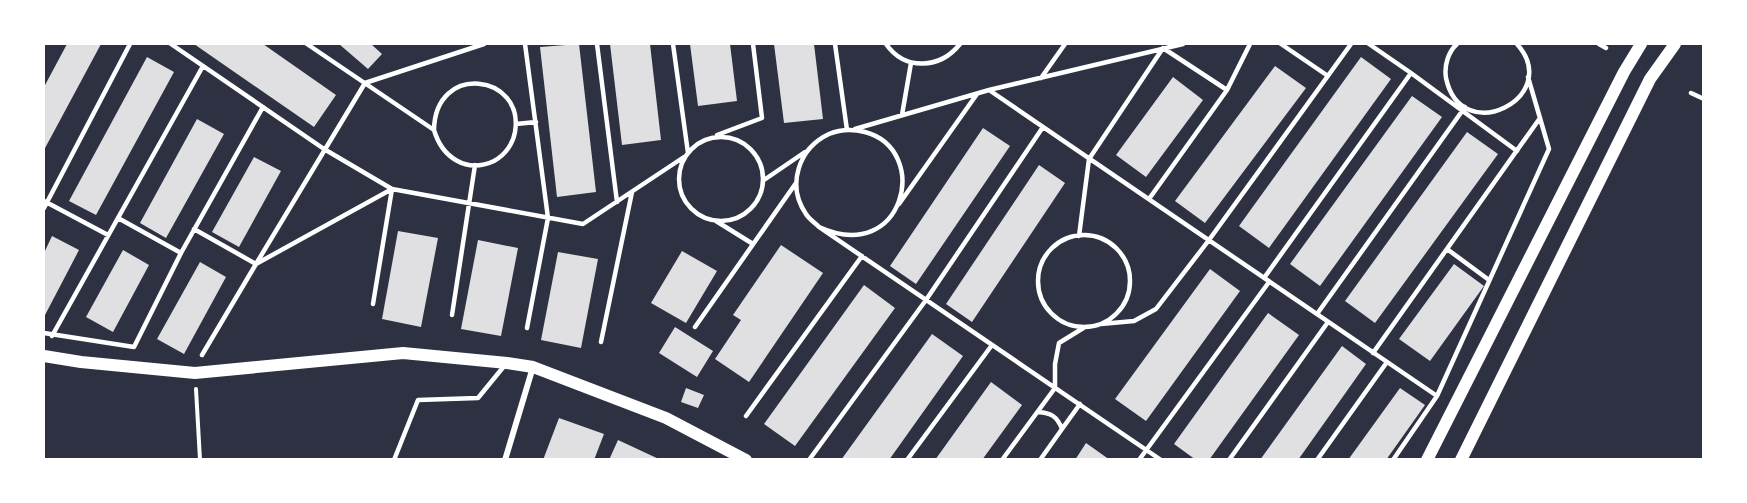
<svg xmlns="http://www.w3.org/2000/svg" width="1747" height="503" font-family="'Source Sans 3',sans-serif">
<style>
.building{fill:#e0e0e3}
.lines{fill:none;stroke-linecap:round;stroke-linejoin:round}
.path{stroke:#fff;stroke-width:4}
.service{stroke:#fff;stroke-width:4.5}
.minor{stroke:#fff;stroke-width:6}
.secondary{stroke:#fff;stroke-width:12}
</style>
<rect width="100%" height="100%" fill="#2d3142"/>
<path class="building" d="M67 44H101L44 150V87Z
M194 44H263L336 95 314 127Z
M339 44H371L382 54 368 69Z
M579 44 596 192 557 197 540 47Z
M610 44H650L661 140 622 145Z
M690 44H730L737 101 698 106Z
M774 44H814L823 119 784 123Z
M147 57 174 72 96 215 69 201Z
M1361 57 1391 79 1269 248 1239 226Z
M1275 66 1306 88 1205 223 1175 201Z
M1173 77 1203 100 1146 177 1116 155Z
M1412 96 1442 117 1320 286 1290 264Z
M197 119 224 134 166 238 140 223Z
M983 128 1010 146 916 284 890 266Z
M1467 132 1498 154 1375 323 1345 301Z
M254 157 281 171 239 247 212 232Z
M1039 165 1065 183 972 322 946 304Z
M398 231 438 238 421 327 382 319Z
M52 236 79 250 44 317V253Z
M478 240 518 248 501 336 461 329Z
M781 245 823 273 749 382 715 359 741 320 733 315Z
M123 250 149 265 113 332 86 317Z
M682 251 717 271 686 323 651 303Z
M558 252 598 259 581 348 541 340Z
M200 262 226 277 184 354 157 339Z
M1454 264 1484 286 1430 361 1399 339Z
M1210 269 1240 291 1146 421 1115 399Z
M864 285 895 308 795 446 764 424Z
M1268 313 1299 335 1209 460H1196L1174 444Z
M675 327 713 351 697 377 659 353Z
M932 334 963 356 889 460H841Z
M1342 346 1366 364 1298 460H1260Z
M991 382 1022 405 982 460H935Z
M686 388 704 395 698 408 681 402Z
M1400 388 1425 405 1386 460H1348Z
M559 418 604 434 594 460H543Z
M618 440 661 460H609Z
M1086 443 1110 460H1075Z"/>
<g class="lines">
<path class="path" d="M196 389 200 460"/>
<path class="service" d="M171 44 324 149 392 189
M307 44 434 130C442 157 466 174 494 161 505 155 513 144 515 132 525 74 435 62 434 130
M525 44 548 218 527 328
M597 44 617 202
M673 44 688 153
M835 44 847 130
M886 44C905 71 940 69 960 44
M1281 44 1328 76
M1369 44 1411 73
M1457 44C1448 52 1444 66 1446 78 1461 149 1564 97 1517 44
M1599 44 1606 48
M1041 78 1065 44
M989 90 1437 396 1549 149 1528 77
M1691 93 1704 99
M902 115 911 63
M516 124 536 122
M855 129 989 90 1183 44
M717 135 762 118 753 44
M679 179a42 42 0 1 1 84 0a42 42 0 1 1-84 0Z
M764 180 805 152
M1149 199 1227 90 1250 44
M44 201 108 235
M899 204 977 94
M44 208 130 44
M118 218 181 253
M716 221 753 244
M819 227C904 266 932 150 865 132 853 129 841 129 829 134 799 148 786 185 806 214 809 219 815 223 819 227L1161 460
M194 229 256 264 365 83 484 44
M1038 281a46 46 0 1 1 92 0a46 46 0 1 1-92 0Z
M1079 236 1089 159 1163 48 1227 90
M1447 249 1489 280
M1264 278 1411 73 1517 151
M373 304 392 189 583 224 684 157
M1317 314 1465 107
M452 315 475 165
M1101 324 1134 321 1156 309 1209 240 1351 44
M695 327 796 183
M44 333 134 347 181 253 263 107
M52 336 203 66
M601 342 632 192
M1373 353 1540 118
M202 355 256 264 392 189
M1038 412C1051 413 1057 416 1062 429L1040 460
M746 416 862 256
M1062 429 1080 404
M394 460 418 400 478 398 505 365
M809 460 926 300 1043 127
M907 460 992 345
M1002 460 1055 388V364L1059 343 1085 327
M1139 460 1269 282
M1229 460 1328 322
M1317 460 1387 362
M1393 460 1437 396"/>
<path class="minor" d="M505 460 533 367"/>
<path class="secondary" d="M44 356 81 362 195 373 403 353 507 363 533 367 666 418 746 460
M1427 460 1624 72 1641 44
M1461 460 1650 79 1675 44"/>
</g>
<rect width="1747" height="503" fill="none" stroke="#ffffff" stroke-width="90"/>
</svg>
